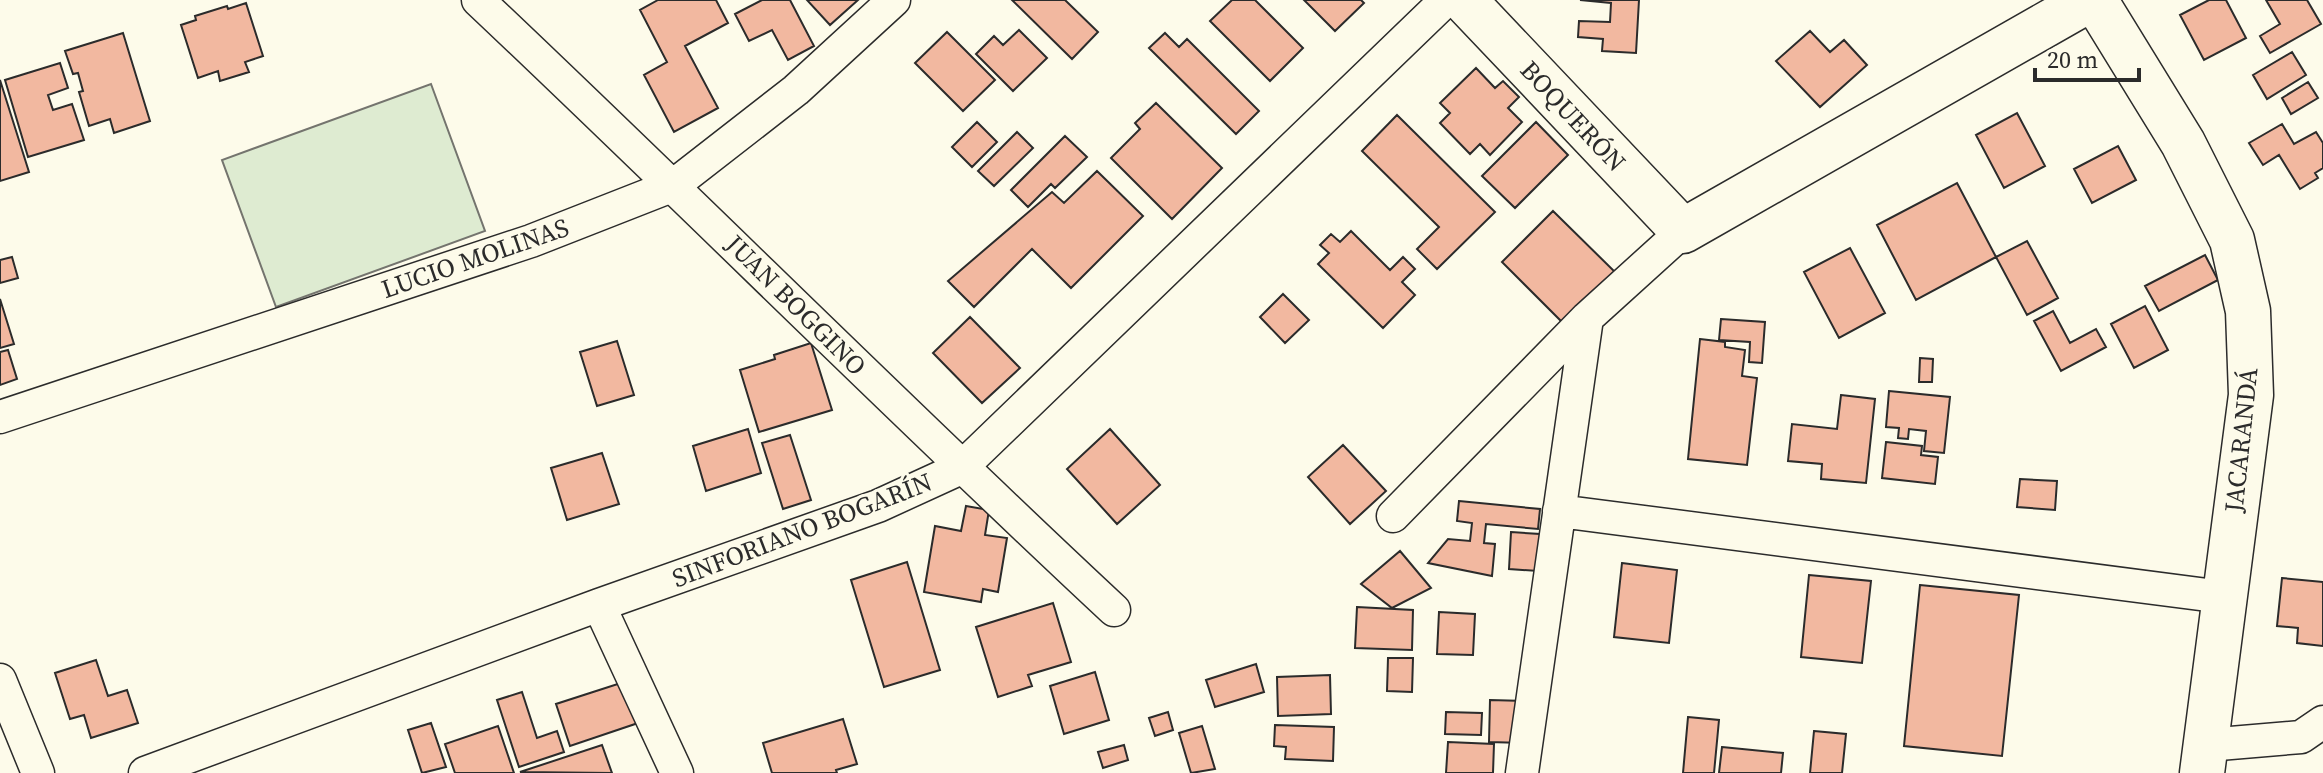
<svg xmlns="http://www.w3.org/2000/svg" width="2323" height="773" font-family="'Source Serif 4',serif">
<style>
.green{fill:#deebd1;stroke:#74746e;stroke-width:2}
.building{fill:#f2b8a0;stroke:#2b2b2b;stroke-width:2}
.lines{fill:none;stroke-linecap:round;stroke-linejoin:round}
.street-casing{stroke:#2b2b2b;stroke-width:35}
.secondary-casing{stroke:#2b2b2b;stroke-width:47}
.street{stroke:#fdfbea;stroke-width:32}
.secondary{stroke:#fdfbea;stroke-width:44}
.labels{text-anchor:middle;stroke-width:6;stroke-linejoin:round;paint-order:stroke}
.street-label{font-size:26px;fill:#2b2b2b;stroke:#fdfbea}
</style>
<rect width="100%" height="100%" fill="#fdfbea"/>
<path class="green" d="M431 84 485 231 276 307 222 160Z"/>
<path class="building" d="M658 0H716L728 23 685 46 718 108 674 132 644 75 667 62 640 10Z
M762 0H790L814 46 788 60 772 30 749 41 735 14Z
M807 0H858L830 25Z
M1012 0H1065L1098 32 1072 59Z
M1232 0H1255L1303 48 1270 81 1210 21Z
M1304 0H1361L1364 3 1335 31Z
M1580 0H1639L1636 53 1602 51 1603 39 1578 37 1579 21 1610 22 1611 3Z
M2209 0H2226L2246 38 2204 60 2180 15Z
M2266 0H2307L2321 24 2270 53 2260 36 2280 24Z
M246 3 263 56 245 62 249 72 220 81 218 71 198 78 181 25 196 20 195 16 227 6 228 9Z
M1019 30 1047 58 1013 91 976 54 994 36 1003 45Z
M1810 31 1830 52 1844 40 1867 65 1820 107 1776 61Z
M947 32 995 80 963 111 915 63Z
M123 33 150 121 114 133 110 119 89 126 79 92 83 91 78 73 73 74 65 51Z
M1165 33 1179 47 1187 39 1259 111 1236 134 1149 48Z
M2292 52 2306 75 2267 99 2253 75Z
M60 63 68 88 48 95 53 110 72 104 84 140 28 157 5 80Z
M1476 68 1495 88 1503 81 1519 97 1508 108 1522 122 1490 155 1480 144 1470 154 1440 123 1450 113 1440 103Z
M0 80 29 172 0 181Z
M2308 82 2318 98 2291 114 2282 98Z
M1156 103 1222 168 1172 219 1111 158 1140 129 1135 123Z
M2017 113 2045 166 2004 188 1976 135Z
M1397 115 1495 212 1437 269 1417 249 1439 227 1362 151Z
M977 122 997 142 972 167 952 147Z
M1536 122 1568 155 1515 208 1482 176Z
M2282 124 2294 144 2316 132 2323 143V168L2315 173 2318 178 2300 189 2279 155 2263 165 2249 143Z
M1017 132 1033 148 994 186 978 171Z
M1065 136 1087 157 1055 188 1051 184 1028 207 1011 190Z
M2118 146 2136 180 2092 203 2074 169Z
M1097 171 1143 216 1071 288 1032 249 974 307 948 281 1052 192 1064 203Z
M1957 183 1996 257 1916 300 1877 225Z
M1553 211 1619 276 1567 327 1502 262Z
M1351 231 1390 270 1403 257 1415 269 1402 282 1415 295 1383 328 1318 264 1329 253 1320 245 1331 234 1340 242Z
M2027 241 2058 298 2027 315 1996 257Z
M1850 248 1885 313 1839 338 1804 272Z
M2205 255 2218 280 2159 311 2145 286Z
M12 257 18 278 0 283V260Z
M1283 294 1309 320 1285 343 1260 317Z
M0 299 14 344 0 348Z
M2145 306 2168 350 2134 368 2111 324Z
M2053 311 2070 343 2096 329 2106 347 2061 371 2034 321Z
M970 317 1020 368 982 403 933 353Z
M1721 319 1765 322 1762 363 1749 362 1750 342 1719 340Z
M1700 339 1725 342V347L1745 350 1742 376 1757 378 1747 465 1688 459Z
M617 341 634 395 597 406 580 352Z
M811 343 832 410 759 432 740 370 775 359 774 355Z
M8 350 17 379 0 385V352Z
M1920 358 1933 359 1932 382H1919Z
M1889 391 1950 397 1944 453 1924 451 1926 431 1909 429 1908 439 1898 438 1899 428 1886 427Z
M1841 395 1875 399 1866 483 1821 479 1822 464 1788 461 1792 424 1837 429Z
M748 429 761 473 706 491 693 446Z
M1110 429 1160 485 1117 524 1067 469Z
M790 435 811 500 783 509 762 443Z
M1886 442 1922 446 1921 455 1938 457 1935 484 1882 478Z
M1343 445 1386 491 1350 524 1308 477Z
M602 453 619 504 567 520 551 468Z
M2020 479 2057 481 2055 510 2017 507Z
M1459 501 1540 509 1538 529 1486 524 1484 543 1495 544 1492 576 1428 563 1448 539 1470 541 1472 523 1457 521Z
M966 506 989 510 985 535 1007 538 998 592 983 589 981 602 924 592 935 526 961 531Z
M1511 532 1540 534 1538 571 1509 569Z
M1400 551 1431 588 1392 608 1361 584Z
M907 562 940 670 884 687 851 580Z
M1622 563 1677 570 1669 643 1614 637Z
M1809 575 1871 581 1862 663 1801 657Z
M2282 578 2323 582V646L2297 643 2298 628 2277 626Z
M1920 585 2019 595 2002 756 1904 746Z
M1053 603 1071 662 1028 675 1032 686 998 697 976 627Z
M1357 607 1413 610 1412 650 1355 648Z
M1439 612 1475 614 1473 655 1437 654Z
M1388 658H1413L1412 692 1387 691Z
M96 660 108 696 127 690 138 723 91 738 84 715 70 719 55 673Z
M1256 664 1264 692 1215 707 1206 680Z
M1095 672 1109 720 1064 734 1050 686Z
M1330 675 1331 714 1278 716 1277 677Z
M627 681 641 722 570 746 556 704Z
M522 692 537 738 557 731 564 752 519 767 497 700Z
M1490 700 1525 701 1524 743 1489 742Z
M1168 712 1173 730 1155 736 1149 718Z
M1446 712 1482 713 1481 735 1445 734Z
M1688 717 1719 720 1714 773H1683Z
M843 719 857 764 836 770 837 773H772L763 743Z
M431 723 446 767 422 773 408 730Z
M1275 725 1334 727 1333 761 1285 759 1286 747 1274 746Z
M498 726 514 773H455L445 744Z
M1202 726 1215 769 1191 773 1179 733Z
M1814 731 1846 734 1842 773H1810Z
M1448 742 1494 744 1493 773H1446Z
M602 745 612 773 520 772Z
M1124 745 1128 760 1103 768 1098 752Z
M1722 747 1783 753 1781 773H1719Z"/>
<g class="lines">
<g class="street-casing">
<path id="street" d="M478 0C692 202 899 410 1114 610
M0 417 531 241 674 185 796 90 894 0
M1559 511 2223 597
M1393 516 1587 318 1683 231
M599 605 677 773
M0 680 38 773
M2207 745 2301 737 2323 722
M145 773 599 605 878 506 961 468 1446 0
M1522 773 1587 318"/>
</g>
<g class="secondary-casing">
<path id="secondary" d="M1464 0 1683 231 2089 0
M2095 0 2183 143 2232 240 2248 311 2251 395 2202 773"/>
</g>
<use href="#street" class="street"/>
<use href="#secondary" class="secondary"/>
</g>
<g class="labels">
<g class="street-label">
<text transform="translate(1573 116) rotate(47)" y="9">BOQUERÓN</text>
<text transform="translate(475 258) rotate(-19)" y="9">LUCIO MOLINAS</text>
<text transform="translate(796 305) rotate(45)" y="9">JUAN BOGGINO</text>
<text transform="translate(2241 440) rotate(-84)" y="9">JACARANDÁ</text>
<text transform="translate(802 530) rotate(-21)" y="9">SINFORIANO BOGARÍN</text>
</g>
</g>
<path d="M2035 68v12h104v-12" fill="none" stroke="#2b2b2b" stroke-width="4"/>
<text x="2047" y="68" font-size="24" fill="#2b2b2b" stroke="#fdfbea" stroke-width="6" paint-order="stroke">20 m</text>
</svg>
